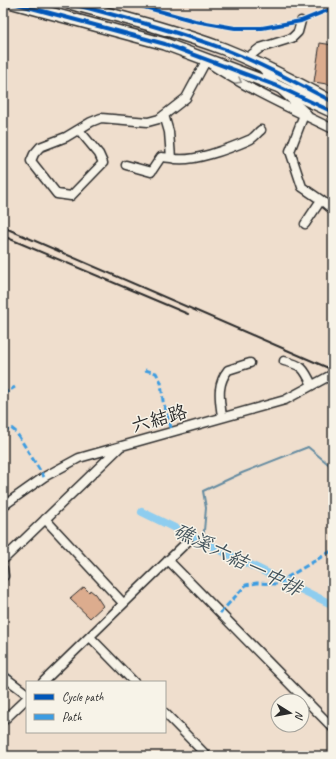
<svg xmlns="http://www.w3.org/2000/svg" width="336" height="759" font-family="Caveat,'LXGW WenKai TC',sans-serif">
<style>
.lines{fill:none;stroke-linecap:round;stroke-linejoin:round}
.stream{stroke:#668ca1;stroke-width:2}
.canal{stroke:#8ecdef;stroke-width:8}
.building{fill:#dcac8e;stroke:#2b2b2b}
.minor-casing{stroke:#2b2b2b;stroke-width:11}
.major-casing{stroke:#2b2b2b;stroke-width:14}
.minor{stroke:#f7f3e8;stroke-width:8}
.major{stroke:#f7f3e8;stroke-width:11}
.rail{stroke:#2b2b2b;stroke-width:2}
.quiet{stroke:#3d9ce1;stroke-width:3;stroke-dasharray:6 3;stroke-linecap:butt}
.cycleway-casing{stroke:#f7f3e8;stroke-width:6}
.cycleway{stroke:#0057b8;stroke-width:4}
.oneway{stroke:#918f8a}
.labels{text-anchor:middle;stroke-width:3;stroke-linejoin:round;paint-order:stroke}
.street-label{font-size:19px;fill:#2b2b2b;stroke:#f7f3e8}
.water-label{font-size:20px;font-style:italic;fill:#44545c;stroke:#f7f3e8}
</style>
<rect width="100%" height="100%" fill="#efdecd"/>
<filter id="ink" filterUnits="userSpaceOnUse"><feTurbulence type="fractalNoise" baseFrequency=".025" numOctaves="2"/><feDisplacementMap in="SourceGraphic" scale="8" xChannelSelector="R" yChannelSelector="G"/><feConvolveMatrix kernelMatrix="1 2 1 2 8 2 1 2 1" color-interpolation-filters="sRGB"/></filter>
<g filter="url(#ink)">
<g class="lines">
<path class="stream" d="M203 542 206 508 203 491 242 473 308 447 333 468
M3 637 6 634
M3 670 11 676V679
M3 688 8 683"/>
<path class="canal" d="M142 512 333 605"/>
</g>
<path class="building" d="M320 43 333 45V85L314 82Z
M84 587 89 592 90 590 95 594 103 606 90 618 70 599Z"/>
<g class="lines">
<g class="minor-casing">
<path id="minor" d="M246 59 260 48 292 38 298 32 301 21
M261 66 277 86 307 114
M305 112 290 151 302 187 321 200
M79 130 99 154 103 163 71 196 57 194 31 161 34 154 40 147 66 137 91 122 101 118 148 122 159 119 186 98 206 61C245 88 290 108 333 129
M171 158C190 164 231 148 249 140 254 138 257 133 261 130
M126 165 151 172 161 157 171 158 169 132 164 115
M305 224 321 200 333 210
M284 361C302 365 304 368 312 385
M222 417C220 400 216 385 228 370L250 363
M3 506 44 477 79 458 285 400 333 374
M45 519 123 603
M3 560 120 447
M168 560 333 728
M3 569 4 576
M90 637 134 682
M3 676 27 694
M43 682 188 541
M165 713 207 756
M3 721 27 698"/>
</g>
<g class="major-casing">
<path id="major" d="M13 3 165 44 277 86 333 112
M69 3C121 17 173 30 224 49 262 64 297 83 333 102"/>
</g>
<use href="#minor" class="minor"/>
<use href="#major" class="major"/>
<path class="rail" d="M3 227 333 370
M3 236 188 314"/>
<path class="quiet" d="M145 370 156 373 161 382 163 401 172 431
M3 394 15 387
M3 431 11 428 16 432 44 477
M220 613 246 585 257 583 276 584 333 550"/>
<g class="cycleway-casing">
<path id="cycleway" d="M13 3 165 44 277 86 333 112
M69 3C121 17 173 30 224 49 262 64 297 83 333 102
M130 3 195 21 235 28H262L301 21 333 8"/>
</g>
<use href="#cycleway" class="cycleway"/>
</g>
<defs><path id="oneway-chevron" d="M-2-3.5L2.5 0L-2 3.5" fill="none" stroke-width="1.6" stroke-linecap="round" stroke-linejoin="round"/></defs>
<use class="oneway" href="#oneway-chevron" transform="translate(239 81) rotate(29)"/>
</g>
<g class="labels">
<g class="street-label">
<text transform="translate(159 418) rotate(-16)" y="7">六結路</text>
</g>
<g class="water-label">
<text transform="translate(238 559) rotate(26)" y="7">礁溪六結一中排</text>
</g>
</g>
<rect width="336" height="759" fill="none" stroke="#f7f3e8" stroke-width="16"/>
<rect x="8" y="8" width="320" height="743" fill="none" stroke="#2b2b2b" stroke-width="1.5" filter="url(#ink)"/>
<rect x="26" y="681" width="140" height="52" fill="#f7f3e8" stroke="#a5a39c"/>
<rect x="34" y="694" width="20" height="6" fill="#0057b8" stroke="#a5a39c"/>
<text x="62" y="701" font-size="12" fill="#2b2b2b">Cycle path</text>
<rect x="34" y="714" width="20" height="6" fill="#3d9ce1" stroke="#a5a39c"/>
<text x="62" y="721" font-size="12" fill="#2b2b2b">Path</text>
<g transform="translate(290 713) rotate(101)"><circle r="19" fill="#f7f3e8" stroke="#a5a39c"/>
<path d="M0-3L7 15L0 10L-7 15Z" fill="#2b2b2b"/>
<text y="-6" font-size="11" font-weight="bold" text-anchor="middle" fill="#2b2b2b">N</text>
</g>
</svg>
